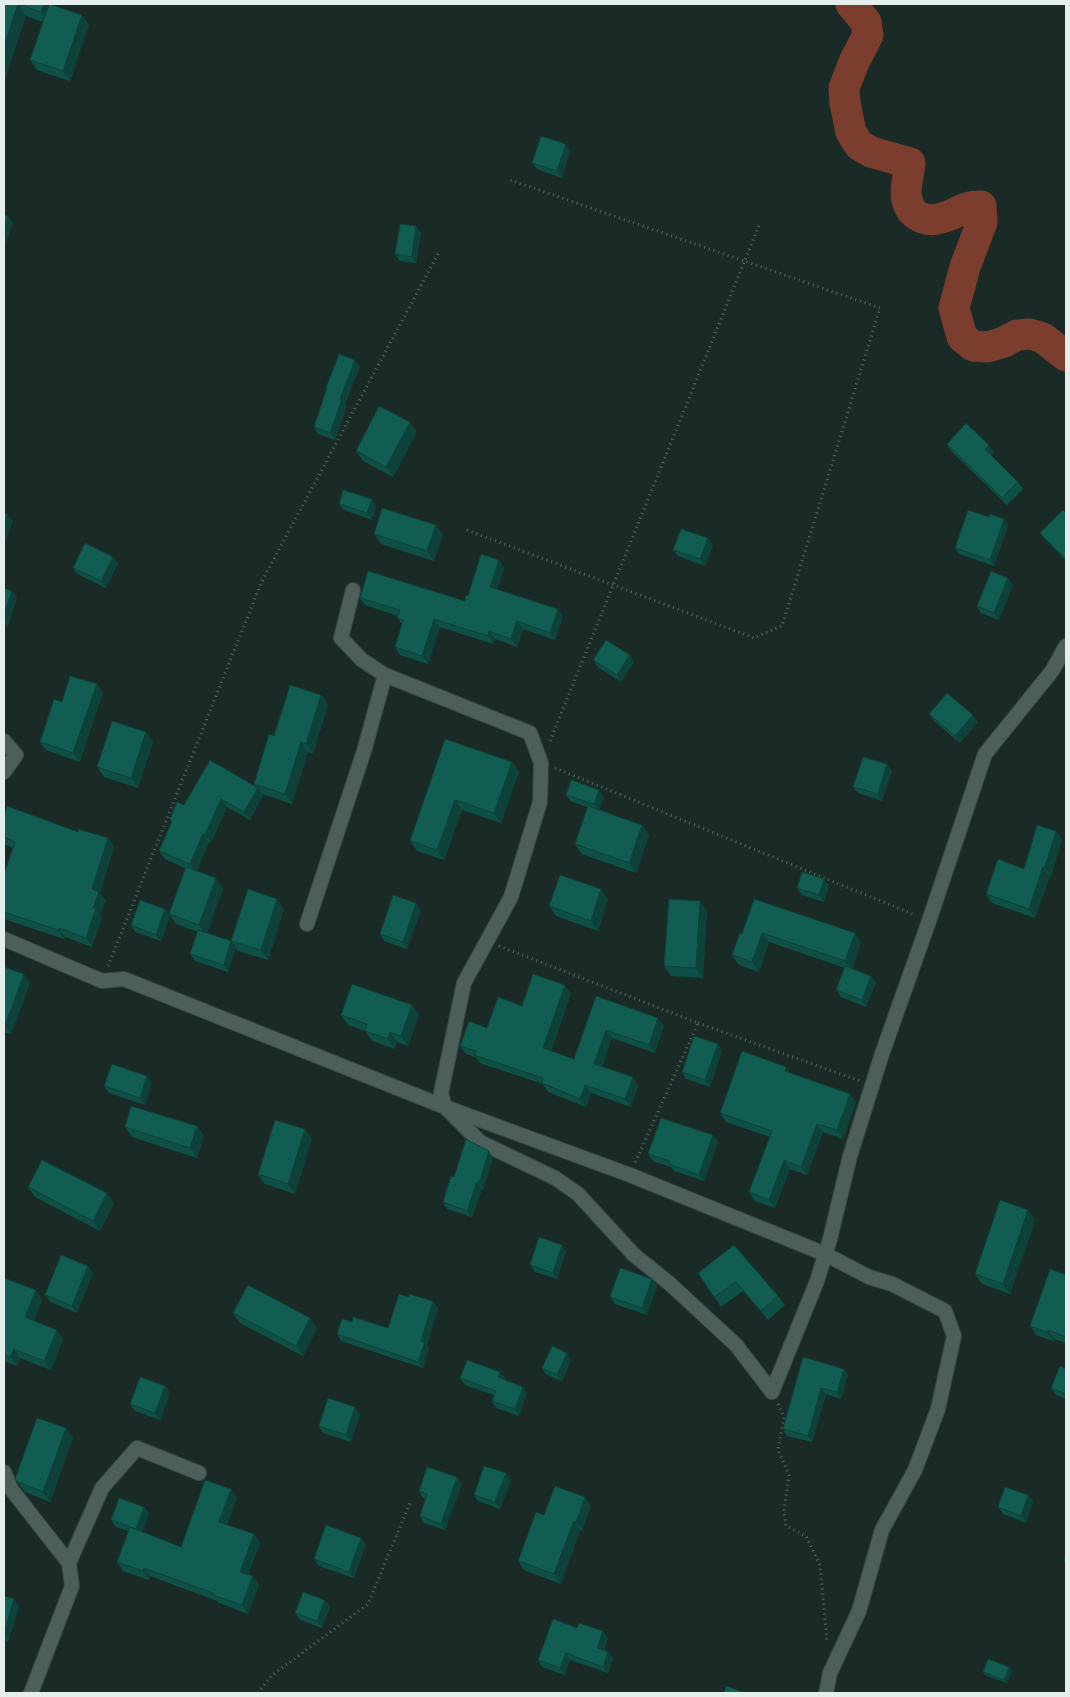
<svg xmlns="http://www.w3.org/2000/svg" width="1070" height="1697" font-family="Inter,sans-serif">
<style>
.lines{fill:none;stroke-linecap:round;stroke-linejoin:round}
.river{stroke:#7b3d2e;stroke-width:31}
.street-casing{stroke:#3a4845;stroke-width:16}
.path{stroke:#5a6965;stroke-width:3;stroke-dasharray:1 4;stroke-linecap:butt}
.street{stroke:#4d5f5b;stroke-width:14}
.wall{fill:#0f5046}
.shaded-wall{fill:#0d4139}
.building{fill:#125d51;stroke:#0d4139}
</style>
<rect width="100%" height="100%" fill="#1a2b27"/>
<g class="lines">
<path class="river" d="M851 4 866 22 868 35 854 62 844 88 845 103 851 132 859 145 871 152 910 163C909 172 907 181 906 190 906 214 923 225 945 217 961 212 962 206 981 206L982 222 965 267 954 308 962 337 973 346 988 347 1004 342 1017 335 1030 334 1043 338 1066 356"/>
<g class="street-casing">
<path id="street" d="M353 590 341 638 362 660 385 675 530 733 541 763 540 802 511 897 464 983 441 1093 445 1107 480 1142 555 1178 578 1194 634 1255 669 1283 736 1345 772 1392
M4 741 16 755 4 772
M307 924 364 751 385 675
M4 939 102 981 124 979 445 1107 630 1175 825 1254 869 1277 892 1284 945 1311 954 1336 938 1409 915 1470 882 1530 859 1611 830 1673 826 1693
M772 1392 817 1281 830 1239 850 1156 882 1054 929 921 985 754 1052 671 1066 646
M4 1472 11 1489 69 1563 72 1586 31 1693
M69 1563 102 1488 137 1448 199 1473"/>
</g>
<path class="path" d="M467 530 754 638 782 626 880 308 510 180
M550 741 760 223
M555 768 915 915
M499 946 698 1023 635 1163
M108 966 262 581 438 254
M698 1023 860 1081
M778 1404 784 1417 778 1450 789 1475 784 1510 786 1526 806 1536 820 1565 827 1642
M258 1693 271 1676 368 1604 410 1503"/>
<use href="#street" class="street"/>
</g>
<path class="wall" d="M4 4H53L54 6 89 25 70 81 37 70 30 60 43 22 26 16Z
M570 151 562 178 537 169 532 163Z
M421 233 416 263 400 261 395 254Z
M360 366 345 404 347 406 335 440 318 434 314 427 327 389 326 388Z
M417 432 393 477 363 461 356 451Z
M947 444 994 452 991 455 1018 482 1023 489 1007 505 951 451Z
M339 504 376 506 372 520 344 510Z
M1066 513V561L1045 539 1040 533Z
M989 517 1008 525 994 566 959 554 955 548Z
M436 525 443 535 434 561 381 544 374 534Z
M713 545 705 566 678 556 673 550Z
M113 557 118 563 106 588 77 574 73 568Z
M499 560 504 568 497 589 563 617 555 640 523 629 517 647 495 639 493 644 440 627 428 664 400 655 395 647 402 624 397 618 398 616 365 605 360 598 465 601 468 596Z
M1013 585 999 620 981 613 977 606Z
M4 588 17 598 8 625 4 623Z
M593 660 634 662 621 682 598 667Z
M97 684 103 693 80 762 46 750 40 742 62 702Z
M321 695 328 705 313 754 308 752 292 804 262 794 263 796 250 820 227 807 211 843 209 842 196 871 223 888 207 933 231 941 277 899 284 909 268 960 238 951 236 948 228 972 195 961 190 954 198 932 176 924 169 914 185 868 165 859 159 851 172 822 170 819 184 805 255 786 254 784 274 736Z
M929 714 978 722 960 743 934 721Z
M146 732 153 742 138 788 104 777 97 767Z
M445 739 512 762 519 772 501 823 462 810 444 860 417 851 410 841Z
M892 771 882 801 858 793 853 787Z
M599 790 604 797 599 810 649 835 636 873 582 854 575 844 587 807 570 801 566 795Z
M4 816 108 838 114 847 100 893 106 901 100 915 102 918 92 947 65 937 64 939 4 919V874L13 848 4 844Z
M1056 831 1062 840 1051 876H1050L1035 918 992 903 986 894 1024 869Z
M829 885 824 902 802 895 797 888Z
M601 889 608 899 598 931 556 916 549 906Z
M754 899 855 933 861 942 852 969 876 983 866 1007 841 997 836 990 845 968 769 942 759 972 739 965 732 955 742 934Z
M165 909 170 916 161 941 135 932 131 925Z
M421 910 407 949 384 941 380 934Z
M707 911 703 978 671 976 664 966Z
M4 967 30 983 11 1034 4 1032Z
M565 985 571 994 551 1051 574 1059 596 996 658 1018 664 1026 655 1053 612 1038 602 1067 638 1086 631 1107 591 1093 586 1107 548 1092 543 1084 480 1063 477 1058 466 1054 460 1046 522 1006Z
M412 1005 419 1015 408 1046 397 1042 395 1049 372 1041 365 1031 348 1025 341 1015Z
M722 1051 710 1087 686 1079 682 1072Z
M790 1073 850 1094 856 1102 843 1139 823 1132 807 1175 790 1169 775 1208 755 1201 749 1192 770 1137 726 1122 720 1113Z
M152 1082 145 1105 109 1093 104 1086Z
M197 1126 204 1136 197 1158 132 1137 125 1127Z
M713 1135 718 1142 704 1181 674 1171 671 1167 653 1161 648 1154Z
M312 1139 295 1194 265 1184 258 1174Z
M493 1158 483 1190 482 1189 472 1217 447 1209 443 1202 454 1177Z
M28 1187 114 1203 100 1231 35 1197Z
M1035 1220 1010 1294 982 1284 975 1274Z
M562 1245 566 1252 557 1279 535 1272 530 1265Z
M734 1245 778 1296 785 1305 768 1320 743 1291 721 1307 698 1273Z
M93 1273 77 1313 50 1302 45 1295Z
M1066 1275V1343L1054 1339 1053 1341 1036 1335 1030 1326Z
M4 1278 36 1290 42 1300 34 1321 57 1330 63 1339 51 1370 20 1358 17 1366 4 1361Z
M652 1279 657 1286 647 1315 615 1304 610 1297Z
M438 1308 427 1345 429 1349 423 1368 341 1341 337 1334 352 1322 388 1328Z
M233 1313 310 1318 317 1328 303 1356 240 1323Z
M803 1357 848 1375 841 1399 826 1394 812 1442 787 1436 783 1429Z
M571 1360 562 1381 547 1375 542 1368Z
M1066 1369V1399L1056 1395 1051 1388Z
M460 1378H505L504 1380 527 1393 519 1416 496 1408 492 1401 494 1395 465 1385Z
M165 1386 170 1393 160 1420 135 1411 130 1404Z
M360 1414 351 1442 323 1433 319 1426Z
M66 1428 73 1438 50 1502 25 1492 15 1479Z
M457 1477 462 1484 445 1530 424 1523 420 1516 426 1499 423 1498 419 1491Z
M511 1480 500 1509 478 1501 474 1495Z
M1028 1495 1033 1502 1026 1523 1003 1514 998 1507Z
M237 1498 227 1525 254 1534 260 1543 248 1575 253 1576 259 1585 248 1614 219 1603 217 1601 150 1576 149 1580 123 1571 117 1562 129 1531 116 1527 111 1520 144 1507 149 1513 142 1532 181 1547Z
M591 1506 582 1531 580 1530 561 1584 524 1570 518 1561 544 1515Z
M361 1538 366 1545 354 1578 319 1566 314 1559Z
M4 1596 19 1607 8 1642 4 1640Z
M330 1606 322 1628 300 1620 295 1613Z
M608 1638 604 1650 608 1652 613 1658 608 1673 570 1660 565 1675 542 1667 538 1660Z
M1012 1670 1007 1683 985 1675 983 1672Z"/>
<path class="shaded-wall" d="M18 4 26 16 4 83V46Z
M44 4H53L55 7 50 24 41 12Z
M82 15 89 25 70 81 63 71Z
M566 144 570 151 562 178 557 171Z
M8 216 13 223 4 248V228Z
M416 226 421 233 416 263 412 257Z
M355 360 360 366 345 404 347 406 335 440 330 433 340 399Z
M410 422 417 432 393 477 386 467Z
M989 445 994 452 990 456 985 449Z
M372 499 376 506 372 520 367 513Z
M7 514 13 521 4 546V523Z
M1004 519 1008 525 994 566 990 560Z
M436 525 443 535 434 561 427 551Z
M708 538 713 545 705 566 700 559Z
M113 557 118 563 106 588 101 581Z
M499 560 504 568 496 594 490 587Z
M1008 578 1013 585 999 620 994 613Z
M12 591 17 598 8 625 4 619V614Z
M558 609 563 617 555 640 550 633Z
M434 619 440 627 428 664 422 656Z
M517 621 523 629 517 647 511 639Z
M489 631 495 639 493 644 488 636Z
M630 655 634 662 621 682 617 675Z
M97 684 103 693 80 762 73 753Z
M321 695 328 705 313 754 306 744Z
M973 715 978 722 960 743 955 736Z
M146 732 153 742 138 788 131 778Z
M301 742 308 752 292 804 285 794Z
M512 762 519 772 501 823 494 813Z
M887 764 892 771 882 801 878 794Z
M258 788 263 796 250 820 244 812Z
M599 790 604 797 599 811 594 804Z
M221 799 227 807 211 843 205 835Z
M455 800 462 810 444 860 437 850Z
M642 825 649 835 636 873 629 863Z
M1056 831 1062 840 1051 876 1045 867Z
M203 834 209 842 196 873 190 864Z
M108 838 114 847 100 893 106 901 100 915 102 918 92 947 86 938 93 908 92 889Z
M1043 867 1050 876 1035 918 1029 909Z
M216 878 223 888 206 935 199 925Z
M824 879 829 885 824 902 819 895Z
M601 889 608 899 598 931 591 921Z
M277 899 284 909 268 960 261 950Z
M700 901 707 911 703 978 696 968Z
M416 903 421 910 407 949 403 942Z
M165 909 170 916 161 941 156 935Z
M59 928 65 937 64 939 58 930Z
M762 933 769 942 759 972 752 962Z
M855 933 861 942 852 970 845 961Z
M231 941 236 948 228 972 224 965Z
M24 974 30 983 11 1034 5 1026Z
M871 976 876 983 866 1007 862 1000Z
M565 985 571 994 549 1057 543 1048Z
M412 1005 419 1015 408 1046 401 1036Z
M658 1018 664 1026 655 1053 649 1045Z
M606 1030 612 1038 600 1073 594 1064Z
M390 1032 397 1042 395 1049 388 1039Z
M718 1044 722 1051 710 1087 705 1080Z
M786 1067 792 1076 785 1071Z
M147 1076 152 1082 145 1105 140 1098Z
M633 1077 638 1086 631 1107 625 1099Z
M585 1085 591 1093 586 1107 580 1099Z
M850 1094 856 1102 843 1139 837 1130Z
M817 1124 823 1132 807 1175 801 1167Z
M197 1126 204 1136 197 1158 190 1148Z
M305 1129 312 1139 295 1194 288 1184Z
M713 1135 718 1142 704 1181 699 1175Z
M489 1151 493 1158 483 1190 479 1183Z
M784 1160 790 1169 775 1208 769 1200Z
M477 1182 482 1189 472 1217 467 1211Z
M107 1193 114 1203 100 1231 93 1221Z
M1028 1210 1035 1220 1010 1294 1003 1284Z
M562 1245 566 1252 557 1279 553 1273Z
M88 1266 93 1273 77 1313 72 1306Z
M652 1279 657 1286 647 1315 642 1308Z
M36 1290 42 1300 32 1327 25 1317Z
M433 1301 438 1308 427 1345 429 1349 423 1368 418 1362 421 1341Z
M310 1318 317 1328 303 1356 296 1346Z
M57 1330 63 1339 51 1370 44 1361Z
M1048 1330 1054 1339 1053 1341 1047 1332Z
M14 1349 20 1358 17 1366 10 1357Z
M567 1353 571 1360 562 1381 557 1375Z
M844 1369 848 1375 841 1399 837 1392Z
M500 1372 505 1378 502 1384 498 1377Z
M165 1386 170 1393 160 1420 155 1413Z
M523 1387 527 1393 519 1416 515 1409Z
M821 1388 826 1394 812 1442 808 1436Z
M355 1407 360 1414 351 1442 346 1435Z
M66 1428 73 1438 50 1502 43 1492Z
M506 1473 511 1480 500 1509 495 1502Z
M457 1477 462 1484 445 1530 441 1524Z
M231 1489 237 1498 225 1530 219 1522Z
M1028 1495 1033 1502 1026 1523 1021 1516Z
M585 1497 591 1506 582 1531 576 1522Z
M144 1507 149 1513 141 1536 136 1529Z
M574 1521 580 1530 561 1584 554 1574Z
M254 1534 260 1543 246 1580 240 1572Z
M361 1538 366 1545 354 1578 349 1572Z
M144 1568 150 1576 149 1580 143 1571Z
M253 1576 259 1585 248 1614 242 1605Z
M14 1599 19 1607 8 1642 4 1635V1633Z
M325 1600 330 1606 322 1628 317 1621Z
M603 1631 608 1638 602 1654 597 1648Z
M608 1652 613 1658 608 1673 603 1667Z
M566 1653 570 1660 565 1675 560 1668Z
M1009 1667 1012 1670 1007 1683 1004 1680Z"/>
<path class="building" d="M4 4H44L41 12 18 4 4 46Z
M49 4 82 15 63 71 30 60Z
M541 136 566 144 557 171 532 163Z
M4 215 8 216 4 228Z
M400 224 416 226 412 257 395 254Z
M339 354 355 360 340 399H342L330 433 314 427 327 388H326Z
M379 406 410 422 386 467 356 451Z
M966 423 989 445 985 449 1018 482 1002 498 947 444Z
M343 490 372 499 367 513 339 504Z
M382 508 436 525 427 551 374 534Z
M968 510 989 517 990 514 1004 519 990 560 955 548Z
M1063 510 1066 513V559L1040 533Z
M4 512 7 514 4 523Z
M681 529 708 538 700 559 673 550Z
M85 543 113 557 101 581 73 568Z
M481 554 499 560 490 587 558 609 550 633 517 621 511 639 489 631 488 636 434 619 422 656 395 647 403 620 397 618 400 610 360 598 368 571 465 601 466 595 468 596Z
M991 571 1008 578 994 613 977 606Z
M4 588 12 591 4 614Z
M606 640 630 655 617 675 593 660Z
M70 676 97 684 73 753 40 742 54 699 62 702Z
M290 685 321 695 306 744 301 742 285 794 254 784 269 734 274 736Z
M947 693 973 715 955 736 929 714Z
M112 721 146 732 131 778 97 767Z
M445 739 512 762 494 813 455 800 437 850 410 841Z
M863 757 887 764 878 794 853 787Z
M210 760 258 788 244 812 221 799 205 835 203 834 190 864 159 851 172 821 170 819 177 802 184 805Z
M571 780 599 790 594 804 566 795Z
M7 806 78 832V829L108 838 92 889 99 892 93 908H96L86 938 59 928 58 930 4 912V874L15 842 4 837V816Z
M588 806 642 825 629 863 575 844Z
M1037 825 1056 831 1045 867H1043L1029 909 986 894 998 859 1024 869Z
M186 867 216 878 199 925 169 914Z
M802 872 824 879 819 895 797 888Z
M560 875 601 889 591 921 549 906Z
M248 889 277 899 261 950 231 941Z
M393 895 416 903 403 942 380 934Z
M669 899 700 901 696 968 664 966Z
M754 899 855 933 845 961 762 933 752 962 732 955 740 933 742 934Z
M140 900 165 909 156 935 131 925Z
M198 930 231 941 224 965 190 954Z
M845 966 871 976 862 1000 836 990Z
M4 967 24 974 5 1026 4 1025Z
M533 974 565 985 543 1048 574 1059 596 996 658 1018 649 1045 606 1030 594 1064 633 1077 625 1099 585 1085 580 1099 542 1083 543 1078 474 1055 476 1051 460 1046 469 1021 487 1028 498 997 522 1006Z
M352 984 412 1005 401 1036 390 1032 388 1039 365 1031 367 1024 341 1015Z
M694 1036 718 1044 705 1080 682 1072Z
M742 1051 786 1067 785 1071 850 1094 837 1130 817 1124 801 1167 784 1160 769 1200 749 1192 772 1131 720 1113Z
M112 1064 147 1076 140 1098 104 1086Z
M131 1106 197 1126 190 1148 125 1127Z
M661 1118 713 1135 699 1175 669 1164 670 1161 648 1154Z
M275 1120 305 1129 288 1184 258 1174Z
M466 1139 489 1151 479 1183 477 1182 467 1211 443 1202 451 1176 454 1177Z
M42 1160 107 1193 93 1221 28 1187Z
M1000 1200 1028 1210 1003 1284 975 1274Z
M539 1237 562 1245 553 1273 530 1265Z
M734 1245 778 1296 761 1311 736 1282 714 1297 698 1273Z
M61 1255 88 1266 72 1306 45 1295Z
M620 1268 652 1279 642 1308 610 1297Z
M1050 1269 1066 1275V1337L1048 1330 1047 1332 1030 1326Z
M4 1278 36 1290 25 1317 57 1330 44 1361 14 1349 10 1357 4 1354Z
M248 1285 310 1318 296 1346 233 1313Z
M399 1294 409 1297V1294L433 1301 421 1341 425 1342 418 1362 337 1334 342 1319 352 1322 353 1317 388 1328Z
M552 1346 567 1353 557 1375 542 1368Z
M803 1357 844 1369 837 1392 821 1388 808 1436 783 1429Z
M467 1360 500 1372 498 1377 523 1387 515 1409 492 1401 496 1391 460 1378Z
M1060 1366 1066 1369V1394L1051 1388Z
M140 1377 165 1386 155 1413 130 1404Z
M328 1398 355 1407 346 1435 319 1426Z
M37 1418 66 1428 43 1492 18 1482 15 1479Z
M484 1466 506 1473 495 1502 474 1495Z
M427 1467 457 1477 441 1524 420 1516 427 1494 419 1491Z
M205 1480 231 1489 219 1522 254 1534 240 1572 253 1576 242 1605 213 1595V1593L144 1568 143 1571 117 1562 130 1527 181 1547Z
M555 1486 585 1497 576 1522 574 1521 554 1574 518 1561 536 1512 544 1515Z
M1005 1487 1028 1495 1021 1516 998 1507Z
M119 1498 144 1507 136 1529 111 1520Z
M326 1525 361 1538 349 1572 314 1559Z
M1066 1552V1562L1064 1561Z
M303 1592 325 1600 317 1621 295 1613Z
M4 1596 14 1599 4 1633Z
M553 1619 577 1628 579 1623 603 1631 597 1648 608 1652 603 1667 566 1653 560 1668 538 1660Z
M988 1659 1009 1667 1004 1680 983 1672Z
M726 1686 746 1693H724Z"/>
<rect width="1070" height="1697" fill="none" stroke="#e4eeec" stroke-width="10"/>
</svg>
